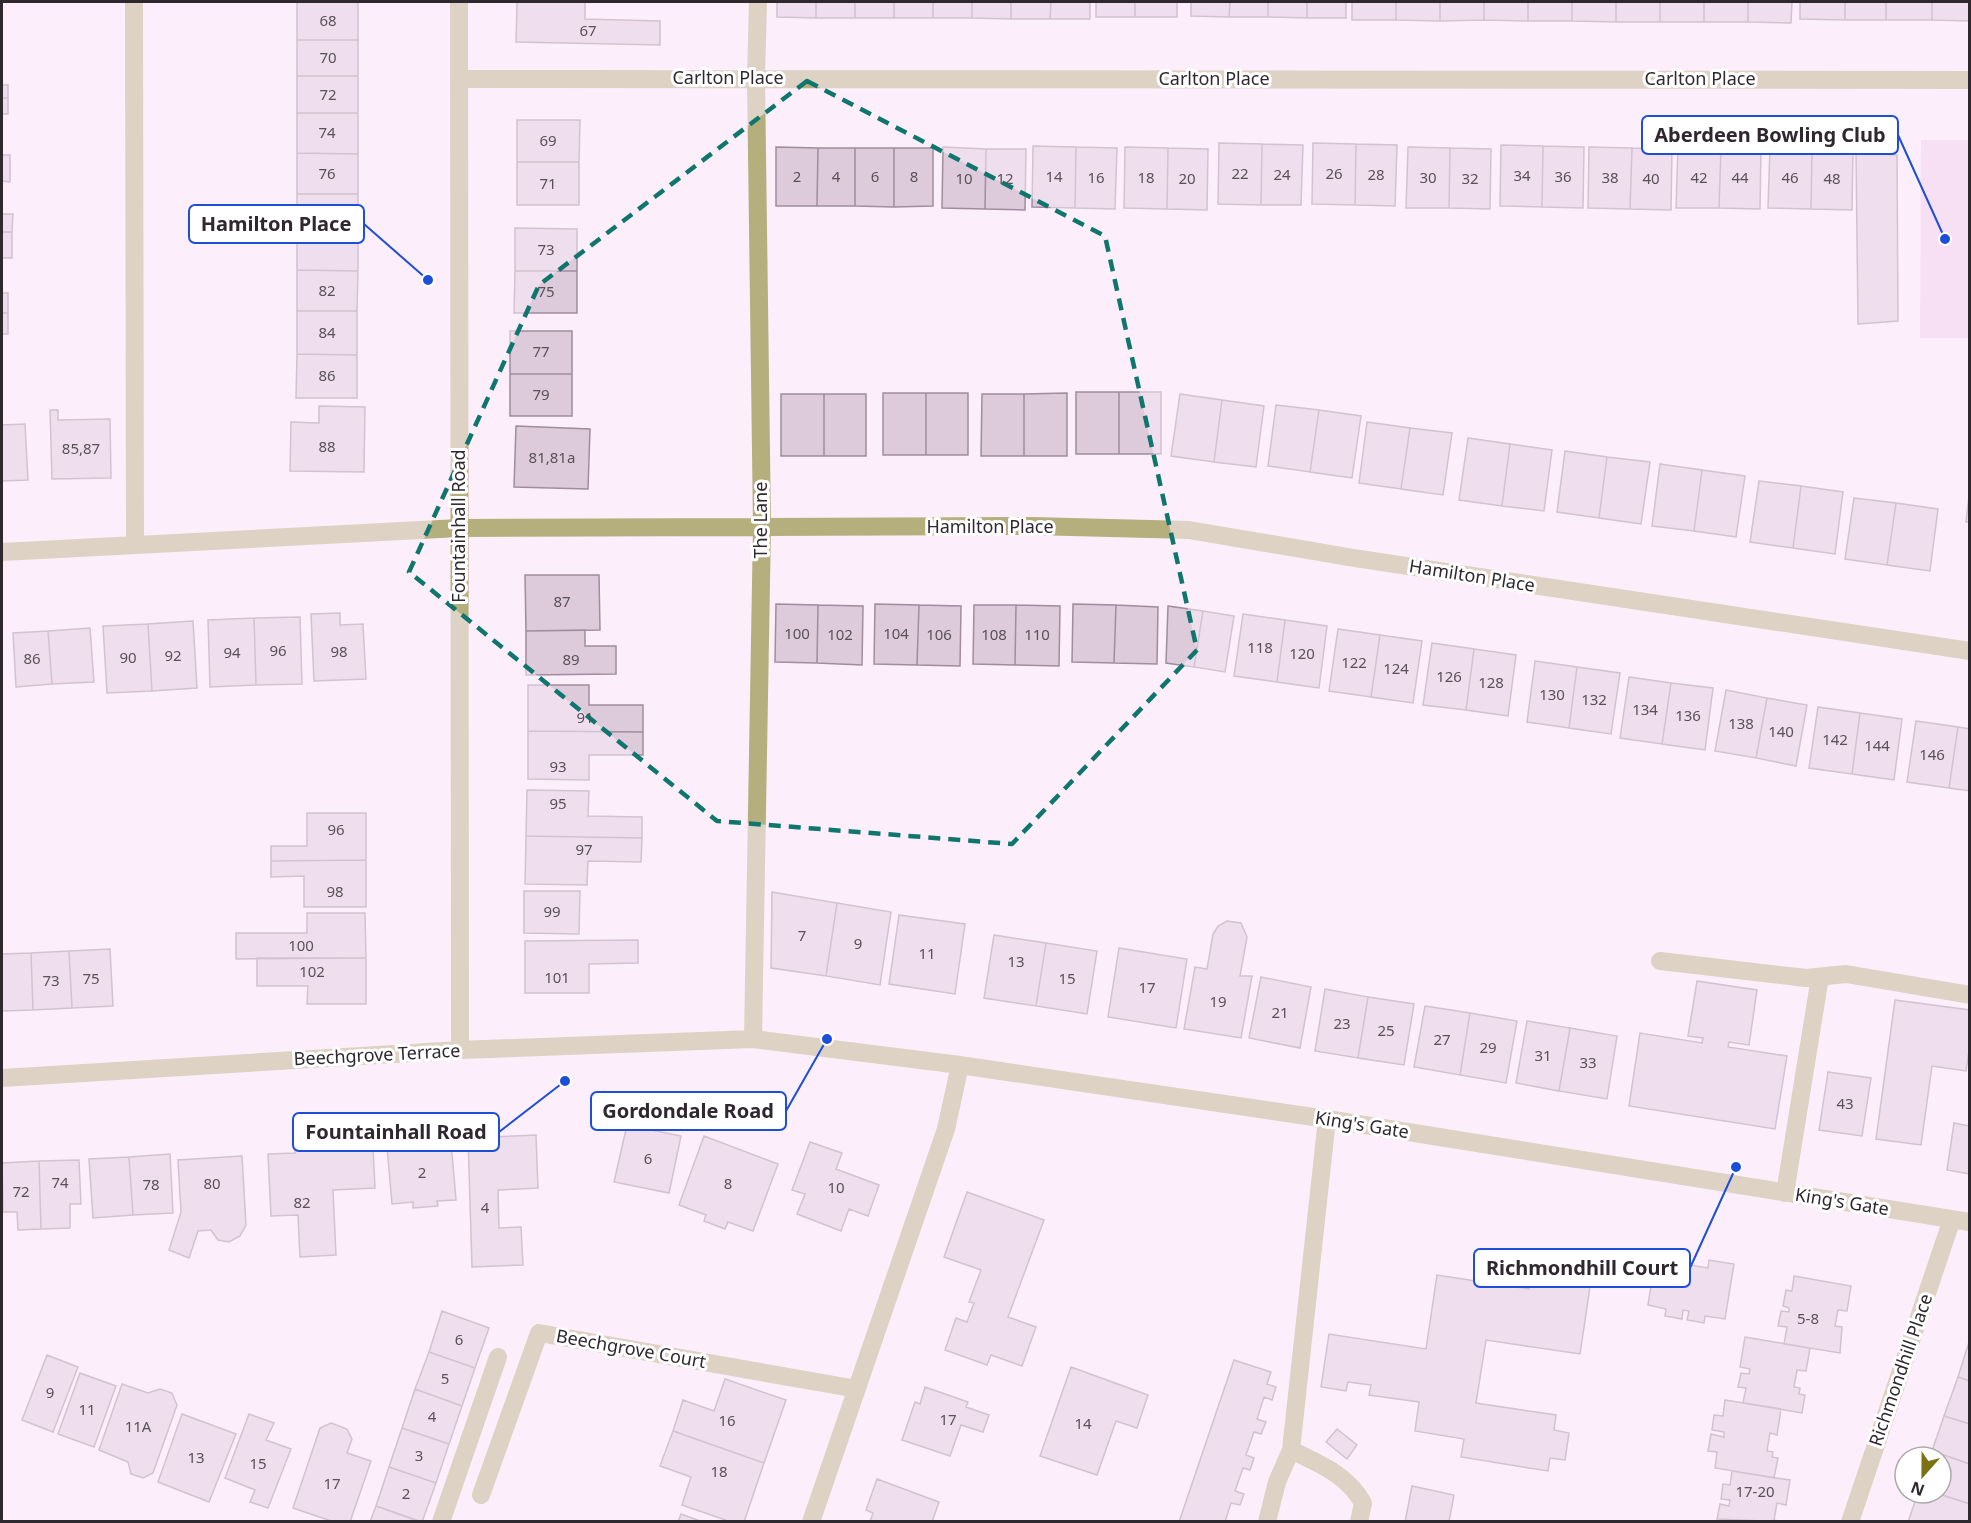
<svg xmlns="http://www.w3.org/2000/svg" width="1971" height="1523" font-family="'Noto Sans',sans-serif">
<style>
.green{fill:#efccec}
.building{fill:#ddcadb;stroke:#9f8d9d;stroke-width:1.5}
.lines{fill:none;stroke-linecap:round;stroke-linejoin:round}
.minor{stroke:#b5af7e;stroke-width:18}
.marked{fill:none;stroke:#0f766e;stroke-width:4.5;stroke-dasharray:12 8;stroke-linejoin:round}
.labels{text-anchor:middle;stroke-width:6;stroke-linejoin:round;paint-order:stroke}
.number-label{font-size:15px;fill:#5a505a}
.street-label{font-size:18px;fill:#2f282f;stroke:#fff}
.leader{fill:none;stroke:#1d4ed8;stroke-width:2}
.callout-dot{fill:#1d4ed8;stroke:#fff;stroke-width:2}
.callout{fill:#fff;stroke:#1d4ed8;stroke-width:2}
.callout-label{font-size:20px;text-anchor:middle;font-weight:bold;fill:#2f282f}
</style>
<rect width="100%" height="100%" fill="#fdeefc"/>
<path class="green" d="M1921 140H1969V338H1920Z"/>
<path class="building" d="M297 2H358V40H297Z
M517 2H585V19L660 21V45L516 42Z
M777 2H816V18L777 17Z
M816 2H855V18H816Z
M855 2H894V18H855Z
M894 2H933V18H894Z
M933 2H972V18H933Z
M972 2H1011V19L972 18Z
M1011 2H1051L1050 19H1011Z
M1051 2H1090V19H1050Z
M1096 2H1135V17H1096Z
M1135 2H1177V17H1135Z
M1191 2H1230L1229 17 1191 16Z
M1230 2H1268V17H1229Z
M1268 2H1307V18L1268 17Z
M1307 2H1346V18H1307Z
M1352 2H1396V20H1352Z
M1396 2H1440V21L1396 20Z
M1440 2H1484V20L1440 21Z
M1484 2H1528V21L1484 20Z
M1528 2H1572V21H1528Z
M1572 2H1616V22L1572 21Z
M1616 2H1660V22H1616Z
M1660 2H1704V22H1660Z
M1704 2H1748V22H1704Z
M1748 2H1792L1791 23 1748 22Z
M1800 2H1845V20L1800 19Z
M1845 2H1886V20H1845Z
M1886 2H1932V20H1886Z
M1932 2H1970V21L1932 20Z
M297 40H358V76H297Z
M297 76H358V113H297Z
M2 85H8V98H2Z
M2 98H8V114H2Z
M297 113H358V154L297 153Z
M517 120H580L579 162H517Z
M1219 143 1262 144 1261 205 1218 204Z
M1313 143 1356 144 1355 205 1312 204Z
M1262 144 1303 145 1301 205H1261Z
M1356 144 1397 145 1395 206 1355 205Z
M1501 145 1543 146 1542 207 1500 206Z
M1033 146 1076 147 1075 208 1032 207Z
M1543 146 1584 147 1583 208 1542 207Z
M776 147 818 148 817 206H776Z
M943 147 986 149 985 209 942 208Z
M1076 147 1117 148 1115 209 1075 208Z
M1125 147 1168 148 1167 209 1124 208Z
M1408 147 1450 148 1449 208H1406Z
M1589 147 1632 148 1630 209 1588 208Z
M1678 147H1721L1719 208H1676Z
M1721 147 1761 148 1760 209 1719 208Z
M1770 147 1812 148 1811 209 1768 208Z
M818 148H855V206H817Z
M855 148H894V207L855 206Z
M894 148H933V206L894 207Z
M1168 148 1208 149 1207 210 1167 209Z
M1450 148 1491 149 1490 209 1449 208Z
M1632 148 1672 149 1671 210 1630 209Z
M1812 148 1853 149 1852 210 1811 209Z
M986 149H1026L1025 210 985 209Z
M1856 152 1897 155 1898 321 1858 324Z
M297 153 358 154V194H297Z
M2 155H10V182L2 181Z
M517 162H579V205H517Z
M297 194H358V234H297Z
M2 214H13L12 232H2Z
M515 228 577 229V271H515Z
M2 232H12V258H2Z
M297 234H358V271L297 270Z
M297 270 358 271 357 311H297Z
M515 271H577V313H514Z
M2 293H8V313H2Z
M297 311H357V355L297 354Z
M2 313H8V334H2Z
M510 331H572V374H510Z
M297 354 357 355V398H296Z
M510 374H572V416H510Z
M1076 392H1119V454H1076Z
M1119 392H1161V454H1119Z
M883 393H926V455H883Z
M926 393H968V455H926Z
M1067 393V456H1024V394Z
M781 394H824V456H781Z
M824 394H866V456H824Z
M982 394H1024V456H981Z
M1180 394 1222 400 1214 462 1171 456Z
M1222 400 1264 406 1256 467 1214 462Z
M1276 405 1319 410 1310 472 1268 466Z
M319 406 365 407 364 472 290 471 291 422 319 423Z
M50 410H58V420L110 419 111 478 52 479Z
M1319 410 1361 416 1352 478 1310 472Z
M1367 422 1410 428 1401 489 1359 483Z
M25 424 28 480 2 481V425Z
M516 426 590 429 588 489 514 487Z
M1410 428 1452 433 1443 495 1401 489Z
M1468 438 1510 444 1502 506 1459 500Z
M1510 444 1552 450 1544 511 1502 506Z
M1565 451 1607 457 1599 518 1557 512Z
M1607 457 1650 462 1641 524 1599 518Z
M1660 464 1702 470 1694 531 1652 526Z
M1702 470 1745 476 1736 537 1694 531Z
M1759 481 1801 486 1793 548 1750 542Z
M1801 486 1843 492 1835 554 1793 548Z
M1969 496H1970V522H1966Z
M1854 498 1896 503 1887 565 1845 559Z
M1896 503 1938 509 1930 571 1887 565Z
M525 575H599L600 630 526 631Z
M776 604 818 605 817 663 775 662Z
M875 604 919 605 917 665 874 664Z
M1073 604 1116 605 1114 663 1072 662Z
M818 605 863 606 862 665 817 663Z
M919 605 961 606 960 666 917 665Z
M974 605H1016L1015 665 973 664Z
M1016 605 1060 606 1059 666 1015 665Z
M1116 605 1158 607 1157 664 1114 663Z
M1168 606 1203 611 1194 667 1166 663Z
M1203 611 1234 616 1225 672 1194 667Z
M340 613V625L363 624 366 679 314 681 311 614Z
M1243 614 1285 620 1277 682 1234 676Z
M300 617 302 684 256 685 254 618Z
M254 618 256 685 210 687 208 620Z
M1285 620 1327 626 1319 688 1277 682Z
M193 621 197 688 152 691 148 624Z
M148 624 152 691 107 693 103 626Z
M90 628 94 682 52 684 48 631Z
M1338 629 1380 635 1371 697 1329 691Z
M585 630V646H616V674L526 675V631Z
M48 631 52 684 16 687 13 633Z
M1380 635 1422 641 1413 703 1371 697Z
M1432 643 1474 649 1466 710 1423 705Z
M1474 649 1516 655 1508 716 1466 710Z
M1535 661 1577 667 1569 728 1527 722Z
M1577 667 1620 673 1611 734 1569 728Z
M1629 677 1671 683 1662 744 1620 738Z
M1671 683 1713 688 1705 750 1662 744Z
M528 685H589V705H643V732L528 731Z
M1726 690 1767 698 1756 758 1715 751Z
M1767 698 1807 705 1796 766 1756 758Z
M1818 707 1860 713 1852 774 1809 768Z
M1860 713 1902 719 1894 780 1852 774Z
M1916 721 1958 727 1949 788 1907 782Z
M1958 727 1970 729V791L1949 788Z
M528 731 643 732V755H589V780L528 779Z
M527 790 589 791 588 816 642 817V838L526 836Z
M307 813H366V860L271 861V846H307Z
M526 836 642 838 641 862 588 861 587 885 525 884Z
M366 860V907H304V876L271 877V861Z
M524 891H580L579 934 524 933Z
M772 892 837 903 826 976 771 968Z
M837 903 891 912 880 985 826 976Z
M307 913H365L366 958 236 959V933H307Z
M899 915 965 924 955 994 889 984Z
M1227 921 1241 923 1247 937 1240 976H1252L1241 1038 1184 1029 1195 967 1207 969 1213 934 1218 926Z
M994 935 1046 943 1036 1006 984 998Z
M638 940V963L589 964V993H525V941Z
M1046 943 1097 951 1087 1014 1036 1006Z
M1119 948 1187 959 1176 1028 1108 1017Z
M110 949 113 1006 72 1008 69 951Z
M69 951 72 1008 33 1010 31 953Z
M31 953 33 1010 2 1011V954Z
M257 958H366V1004H307L308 986H257Z
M1261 977 1311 987 1300 1048 1249 1038Z
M1697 981 1757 990 1749 1045 1729 1042 1728 1047 1787 1056 1775 1129 1629 1106 1640 1033 1702 1043 1703 1038 1688 1036Z
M1325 989 1368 997 1358 1058 1315 1051Z
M1368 997 1414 1004 1404 1065 1358 1058Z
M1895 1000 1970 1010V1044L1966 1071 1932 1066 1921 1145 1876 1139Z
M1425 1006 1470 1013 1460 1075 1414 1067Z
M1470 1013 1517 1021 1506 1083 1460 1075Z
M1527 1021 1570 1028 1559 1091 1516 1083Z
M1570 1028 1617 1036 1607 1099 1559 1091Z
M1828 1072 1871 1078 1862 1136 1819 1130Z
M1954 1123 1970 1126V1174L1947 1170Z
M627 1125 681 1136 669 1193 614 1182Z
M536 1135 538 1188 498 1190 499 1228 521 1227 523 1265 472 1267 468 1138Z
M704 1136 778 1164 753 1231 728 1222 725 1229 704 1221 706 1215 679 1205Z
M451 1142 456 1200 437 1201 438 1206 413 1208V1202L392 1204 387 1147Z
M810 1142 842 1153 836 1169 879 1185 868 1216 849 1209 841 1231 797 1214 805 1194 792 1190Z
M330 1143 331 1150 373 1148 375 1188 333 1190 336 1255 300 1257 298 1215 271 1216 268 1154 295 1153V1144Z
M170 1154 173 1213 133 1215 129 1157Z
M242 1156 246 1225 240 1236 229 1242 218 1240 211 1230 198 1231 189 1258 169 1250 181 1212 178 1160Z
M129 1157 133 1215 93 1218 89 1159Z
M79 1160 81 1204H70V1228L41 1229 39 1161Z
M39 1161 41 1229 18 1230 17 1212H3L2 1163Z
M967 1192 1044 1220 1008 1317 1036 1327 1022 1366 991 1355 987 1365 945 1350 956 1318 967 1322 974 1303 969 1302 981 1270 944 1257Z
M1535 1251 1594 1260 1580 1354 1486 1340 1476 1403 1556 1415 1554 1430 1569 1433 1565 1460 1550 1458 1548 1471 1461 1457 1464 1439 1415 1431 1419 1402 1369 1395 1371 1385 1348 1382 1346 1391 1321 1387 1329 1334 1426 1349 1437 1275 1529 1289Z
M1656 1254 1685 1258 1684 1264 1708 1268 1709 1260 1734 1264 1725 1319 1705 1316 1704 1323 1687 1320 1689 1311 1683 1310 1682 1319 1665 1316 1666 1309 1648 1305Z
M1794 1276 1851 1286 1847 1311 1838 1310 1835 1326 1842 1327 1840 1353 1784 1344 1787 1327 1778 1326 1781 1311 1789 1312V1308L1783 1306 1786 1290 1792 1291Z
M442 1311 489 1328 475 1368 429 1352Z
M1745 1337 1810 1348 1806 1371 1797 1370 1794 1387 1800 1388 1799 1394 1805 1395 1802 1413 1743 1403 1746 1388 1738 1387 1741 1373 1749 1374 1750 1369 1740 1367Z
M1969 1342 1970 1343V1381L1958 1377Z
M429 1352 475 1368 462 1406 415 1389Z
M47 1355 78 1367 53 1432 22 1420Z
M1234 1360 1271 1372 1267 1384 1276 1387 1272 1400 1264 1397 1257 1419 1266 1422 1261 1434 1254 1432 1246 1455 1254 1458 1250 1470 1243 1468 1235 1491 1244 1494 1240 1505 1231 1503 1225 1522H1179Z
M1071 1367 1148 1395 1137 1428 1116 1421 1097 1475 1040 1456Z
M80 1373 116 1386 94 1447 58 1434Z
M1958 1377 1970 1381V1424L1944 1416Z
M725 1379 786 1400 764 1463 673 1431 683 1400 714 1411Z
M122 1384 148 1393 160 1389 172 1393 177 1405 153 1473 143 1478 131 1474 128 1462 99 1450Z
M925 1387 968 1402 966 1407 989 1415 983 1432 961 1425 950 1456 902 1440 915 1402 920 1404Z
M415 1389 462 1406 449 1444 402 1428Z
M1725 1400 1781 1409 1777 1435 1770 1433 1767 1451 1773 1452 1772 1457 1778 1458 1774 1478 1715 1468 1717 1452 1708 1451 1711 1434 1724 1437V1432L1712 1430 1714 1415 1723 1416Z
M182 1414 236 1434 209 1502 158 1482Z
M249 1414 274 1423 266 1440 291 1449 268 1508 250 1502 255 1490 225 1478Z
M1944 1416 1970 1424V1464L1932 1451Z
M331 1423 347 1429 352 1439 347 1453 371 1461 350 1522H334L293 1508 320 1428Z
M402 1428 449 1444 436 1483 389 1467Z
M1337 1429 1357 1445 1347 1459 1326 1442Z
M673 1431 764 1463 744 1522H731L682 1505 691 1477 660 1466Z
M1932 1451 1970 1464V1504L1936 1493H1941V1457H1930Z
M389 1467 436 1483 422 1522 376 1506Z
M1732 1471 1790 1480 1786 1505 1777 1503 1774 1520 1784 1522 1717 1519 1720 1504 1729 1506 1730 1500 1721 1499 1723 1484 1730 1485Z
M877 1479 939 1502 932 1522H870L873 1513 866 1510Z
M1412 1486 1454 1495 1449 1522H1405Z
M1918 1493H1936L1970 1504V1522H1908Z
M376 1506 421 1522H370Z
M681 1514 703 1522H678Z"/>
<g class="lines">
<path class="minor" d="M134 2 135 544
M459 2 460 1050
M459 79 1970 80
M2 552 459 528 1032 526 1189 530 1354 558 1970 651
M1660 961 1806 978 1846 974 1970 995
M753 1039 762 526 756 78 758 2
M2 1078 460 1050 753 1039 960 1065 1327 1119 1970 1222
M1785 1193 1820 977
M1291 1450C1319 1464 1347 1474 1363 1503L1359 1522
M481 1495 539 1333 857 1389
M441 1522 498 1357
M811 1522 946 1129 960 1065
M1267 1522 1277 1482 1291 1450 1327 1119
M1850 1522 1952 1219"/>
</g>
<path d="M0 0H1971V1523H0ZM807 81 1105 236 1197 650 1012 844 717 821 409 572 539 285Z" fill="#fdeefc" fill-opacity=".55" fill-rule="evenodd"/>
<path class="marked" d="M807 81 1105 236 1197 650 1012 844 717 821 409 572 539 285Z"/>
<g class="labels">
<g class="number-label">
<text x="328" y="26">68</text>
<text x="588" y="36">67</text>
<text x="328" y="63">70</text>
<text x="328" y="100">72</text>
<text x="327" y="138">74</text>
<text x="548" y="146">69</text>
<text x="327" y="179">76</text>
<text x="1240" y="179">22</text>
<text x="1334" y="179">26</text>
<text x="1282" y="180">24</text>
<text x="1376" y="180">28</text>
<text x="1522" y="181">34</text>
<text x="797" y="182">2</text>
<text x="836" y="182">4</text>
<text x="875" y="182">6</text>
<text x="914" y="182">8</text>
<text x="1054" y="182">14</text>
<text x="1563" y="182">36</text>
<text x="1096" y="183">16</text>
<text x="1146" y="183">18</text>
<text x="1428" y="183">30</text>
<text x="1610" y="183">38</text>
<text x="1699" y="183">42</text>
<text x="1740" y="183">44</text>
<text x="1790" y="183">46</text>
<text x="964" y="184">10</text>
<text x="1005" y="184">12</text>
<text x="1187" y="184">20</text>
<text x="1470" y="184">32</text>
<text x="1651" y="184">40</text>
<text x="1832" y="184">48</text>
<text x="548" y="189">71</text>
<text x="546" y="255">73</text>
<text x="327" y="296">82</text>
<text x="546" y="297">75</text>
<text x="327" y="338">84</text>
<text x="541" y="357">77</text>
<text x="327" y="381">86</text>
<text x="541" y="400">79</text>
<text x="327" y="452">88</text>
<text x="81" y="454">85,87</text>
<text x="552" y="463">81,81a</text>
<text x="562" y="607">87</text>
<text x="797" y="639">100</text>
<text x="896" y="639">104</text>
<text x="840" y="640">102</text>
<text x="939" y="640">106</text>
<text x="994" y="640">108</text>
<text x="1037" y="640">110</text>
<text x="1260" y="653">118</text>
<text x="278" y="656">96</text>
<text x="339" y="657">98</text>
<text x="232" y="658">94</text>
<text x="1302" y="659">120</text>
<text x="173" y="661">92</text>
<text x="128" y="663">90</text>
<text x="32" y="664">86</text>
<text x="571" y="665">89</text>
<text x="1354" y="668">122</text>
<text x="1396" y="674">124</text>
<text x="1449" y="682">126</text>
<text x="1491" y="688">128</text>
<text x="1552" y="700">130</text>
<text x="1594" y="705">132</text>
<text x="1645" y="715">134</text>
<text x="1688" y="721">136</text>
<text x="585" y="723">91</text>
<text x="1741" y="729">138</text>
<text x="1781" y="737">140</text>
<text x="1835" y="745">142</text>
<text x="1877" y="751">144</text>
<text x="1932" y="760">146</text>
<text x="558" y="772">93</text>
<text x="558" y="809">95</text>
<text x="336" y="835">96</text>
<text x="584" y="855">97</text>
<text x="335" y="897">98</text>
<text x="552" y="917">99</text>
<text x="802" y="941">7</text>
<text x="858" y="949">9</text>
<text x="301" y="951">100</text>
<text x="927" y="959">11</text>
<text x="1016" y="967">13</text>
<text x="312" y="977">102</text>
<text x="557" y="983">101</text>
<text x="91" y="984">75</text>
<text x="1067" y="984">15</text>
<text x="51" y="986">73</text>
<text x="1147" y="993">17</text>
<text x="1218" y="1007">19</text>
<text x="1280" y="1018">21</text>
<text x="1342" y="1029">23</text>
<text x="1386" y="1036">25</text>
<text x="1442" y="1045">27</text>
<text x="1488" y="1053">29</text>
<text x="1543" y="1061">31</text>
<text x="1588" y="1068">33</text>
<text x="1845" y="1109">43</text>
<text x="648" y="1164">6</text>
<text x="422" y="1178">2</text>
<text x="60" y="1188">74</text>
<text x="212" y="1189">80</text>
<text x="728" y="1189">8</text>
<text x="151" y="1190">78</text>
<text x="836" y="1193">10</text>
<text x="21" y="1197">72</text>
<text x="302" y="1208">82</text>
<text x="485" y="1213">4</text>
<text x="1808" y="1324">5-8</text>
<text x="459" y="1345">6</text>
<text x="445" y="1384">5</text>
<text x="50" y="1398">9</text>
<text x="87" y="1415">11</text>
<text x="432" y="1422">4</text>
<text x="948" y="1425">17</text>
<text x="727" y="1426">16</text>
<text x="1083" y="1429">14</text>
<text x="138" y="1432">11A</text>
<text x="419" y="1461">3</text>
<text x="196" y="1463">13</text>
<text x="258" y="1469">15</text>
<text x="719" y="1477">18</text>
<text x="332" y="1489">17</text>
<text x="1755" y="1497">17-20</text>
<text x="406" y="1499">2</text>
</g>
<g class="street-label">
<text x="728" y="84">Carlton Place</text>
<text x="1214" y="85">Carlton Place</text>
<text x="1700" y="85">Carlton Place</text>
<text transform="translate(761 520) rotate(-90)" y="6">The Lane</text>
<text transform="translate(459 526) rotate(-90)" y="6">Fountainhall Road</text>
<text x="990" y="533">Hamilton Place</text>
<text transform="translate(1472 576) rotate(9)" y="6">Hamilton Place</text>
<text transform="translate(377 1055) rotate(-3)" y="6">Beechgrove Terrace</text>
<text transform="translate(1362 1125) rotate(9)" y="6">King's Gate</text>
<text transform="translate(1842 1202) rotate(9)" y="6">King's Gate</text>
<text transform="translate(631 1349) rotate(10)" y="6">Beechgrove Court</text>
<text transform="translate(1901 1370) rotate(-71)" y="6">Richmondhill Place</text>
</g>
</g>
<path class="leader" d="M1945 239L1898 135M428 280L364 224M827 1039L786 1111M565 1081L499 1132M1736 1167L1690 1268"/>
<g class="callout-dot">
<circle cx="1945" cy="239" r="6"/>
<circle cx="428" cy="280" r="6"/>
<circle cx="827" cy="1039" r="6"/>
<circle cx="565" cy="1081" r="6"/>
<circle cx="1736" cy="1167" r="6"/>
</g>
<g class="callout">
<rect x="1642" y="116" width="256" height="38" rx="6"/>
<rect x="189" y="205" width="175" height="38" rx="6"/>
<rect x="591" y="1092" width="195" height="38" rx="6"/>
<rect x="293" y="1113" width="206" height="38" rx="6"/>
<rect x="1474" y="1249" width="216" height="38" rx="6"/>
</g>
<g class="callout-label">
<text x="1770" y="142">Aberdeen Bowling Club</text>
<text x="276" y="231">Hamilton Place</text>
<text x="688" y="1118">Gordondale Road</text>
<text x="396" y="1139">Fountainhall Road</text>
<text x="1582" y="1275">Richmondhill Court</text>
</g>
<rect width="1971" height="1523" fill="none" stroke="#2f282f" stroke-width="6"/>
<g transform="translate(1923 1475) rotate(201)"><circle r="28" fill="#ffffff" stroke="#aca9ac" stroke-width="1.5"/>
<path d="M0-4.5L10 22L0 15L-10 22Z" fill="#7d7213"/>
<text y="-9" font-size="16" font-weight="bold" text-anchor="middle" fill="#2f282f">N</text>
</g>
</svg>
